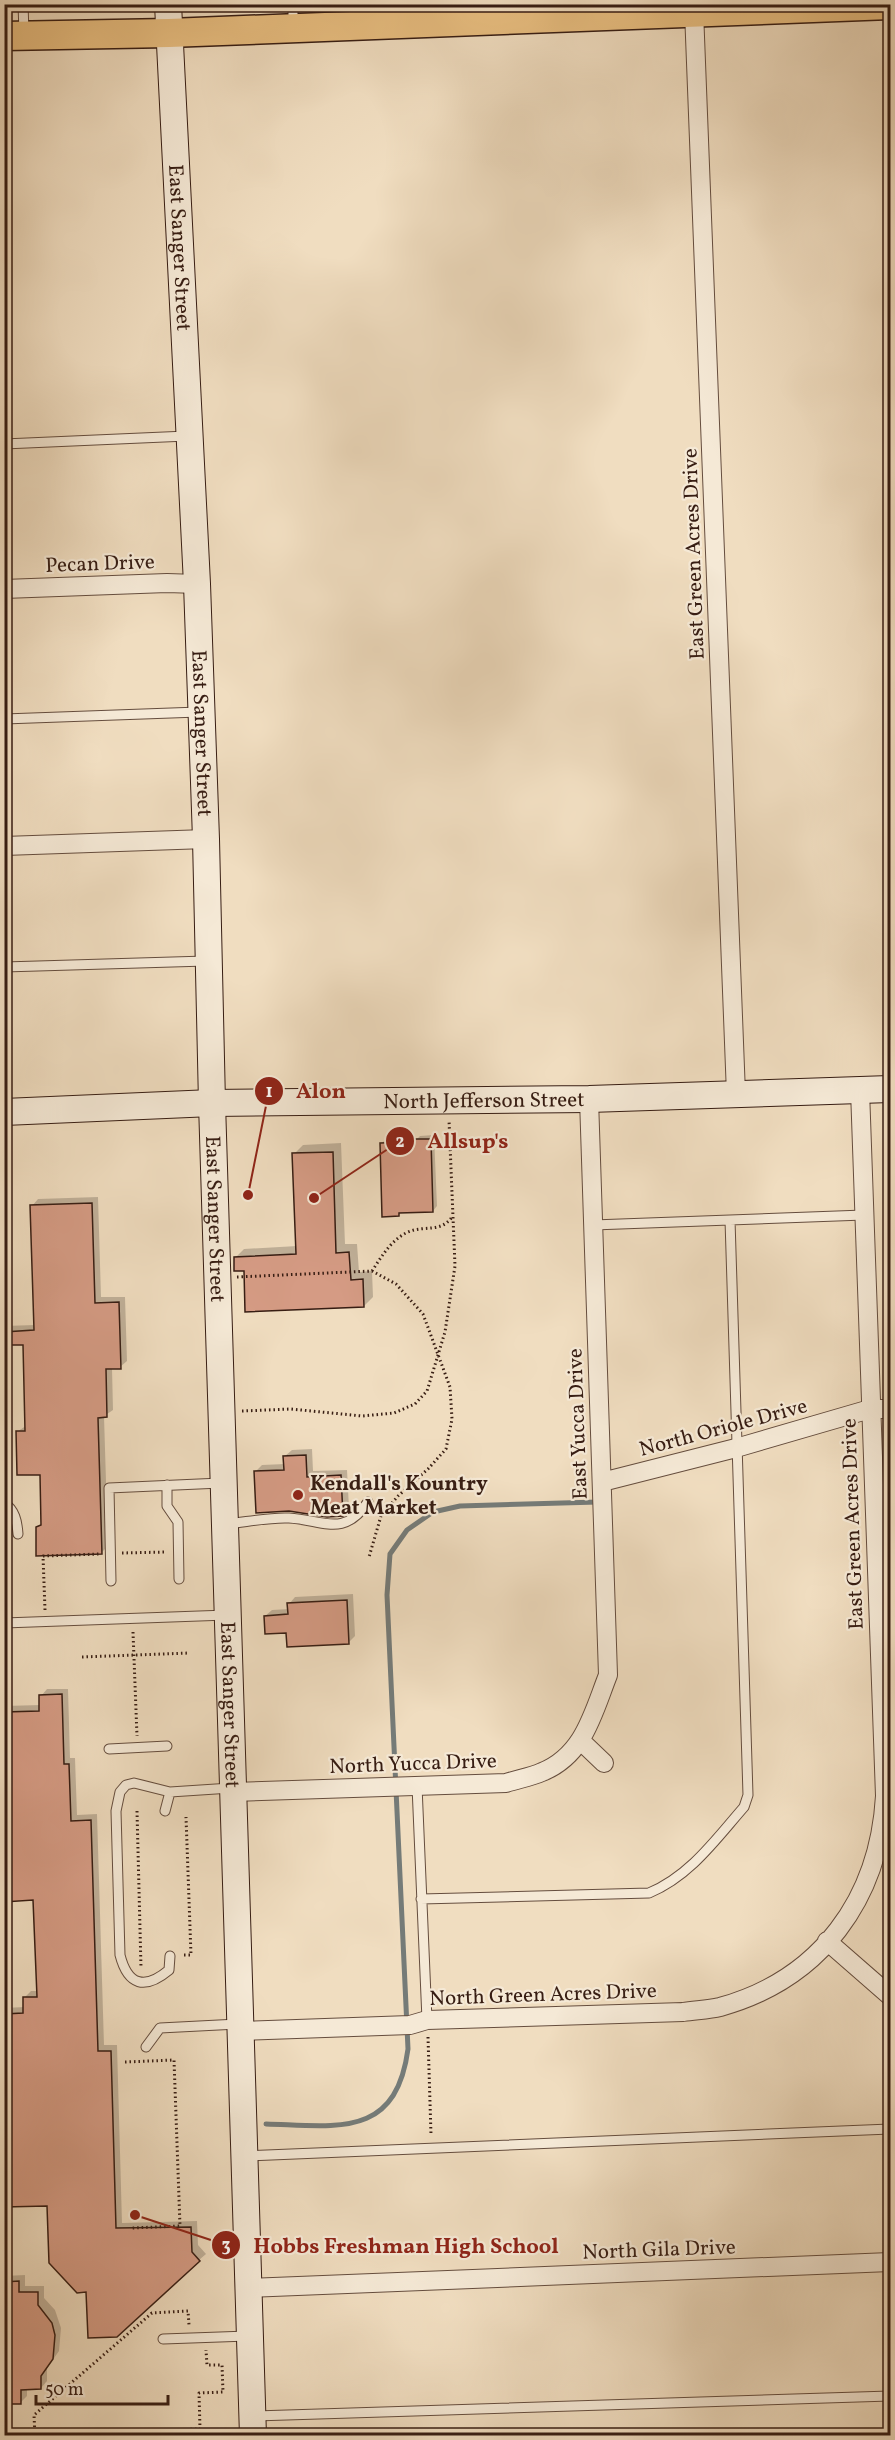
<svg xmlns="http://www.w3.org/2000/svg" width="895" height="2440" font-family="Vollkorn,serif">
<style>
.shadow{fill:#0003}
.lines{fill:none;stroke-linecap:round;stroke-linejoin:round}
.stream{stroke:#757b78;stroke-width:5}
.building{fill:#d59b84;stroke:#371d13;stroke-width:1.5}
.lane-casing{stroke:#654d3e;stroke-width:11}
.street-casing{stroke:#654d3e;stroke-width:20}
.secondary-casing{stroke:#371d13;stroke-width:28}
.primary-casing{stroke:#371d13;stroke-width:31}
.path{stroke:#371d13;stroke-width:3;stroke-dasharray:1.5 3;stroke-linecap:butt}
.lane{stroke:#f5e9d6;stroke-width:9}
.street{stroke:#f5e9d6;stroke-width:18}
.secondary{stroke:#f5e9d6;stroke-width:26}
.primary{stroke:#e8be80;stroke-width:28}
.poi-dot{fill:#8f2418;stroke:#f5e9d6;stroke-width:2}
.labels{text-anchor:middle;stroke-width:4.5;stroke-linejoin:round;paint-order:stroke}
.street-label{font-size:21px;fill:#371d13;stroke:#f5e9d6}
.poi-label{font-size:21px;font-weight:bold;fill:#371d13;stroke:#f5e9d6;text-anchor:start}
.leader{fill:none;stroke:#8f2418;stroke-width:2}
.callout-dot{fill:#8f2418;stroke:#f5e9d6;stroke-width:2}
.mark-label{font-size:18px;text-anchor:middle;font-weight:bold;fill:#fff}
.callout-label{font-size:22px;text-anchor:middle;font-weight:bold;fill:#8f2418;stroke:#f5e9d6;stroke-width:4.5;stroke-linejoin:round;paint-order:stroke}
</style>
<rect width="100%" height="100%" fill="#f0ddc0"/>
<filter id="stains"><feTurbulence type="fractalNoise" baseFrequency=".00333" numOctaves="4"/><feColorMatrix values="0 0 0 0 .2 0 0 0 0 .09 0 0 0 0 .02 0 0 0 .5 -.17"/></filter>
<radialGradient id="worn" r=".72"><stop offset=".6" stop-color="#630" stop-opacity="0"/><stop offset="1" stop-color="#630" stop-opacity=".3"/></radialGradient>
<path class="shadow" d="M434 1135 437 1206 433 1211 401 1212 398 1214 381 1144 386 1139H417L420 1136Z
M341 1143 345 1244H357L359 1272 372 1271 373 1297 364 1306 245 1269 235 1258 244 1249 297 1246 294 1154 303 1145Z
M98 1197 101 1297H125L127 1361 120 1367 112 1368 113 1410 104 1416 108 1546 102 1552 37 1528 43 1522 42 1473 17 1432 27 1425 24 1343 4 1344V1326L35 1325 32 1206 38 1199Z
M312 1449 313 1471 347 1470 349 1508 342 1514 255 1472 262 1465 285 1464V1456L292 1450Z
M353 1594 355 1636 349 1642 288 1631 265 1616 272 1610 289 1609V1604L295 1597Z
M47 1689H68L70 1758H75L77 1815 97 1814 104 2045H117L122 2223 197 2221 198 2245 206 2254 199 2260 88 2291 48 2204 4 2205V2008L25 2007 24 1998 31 1991H38L34 1899 4 1900V1706L41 1705V1696Z
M25 2275V2286H44V2298L55 2310 61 2328 59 2351 47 2368V2381L41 2388H27V2396L21 2402 4 2403V2276Z
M172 2433V2436H153L155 2434Z"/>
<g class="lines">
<path class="stream" d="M266 2124C337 2126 396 2139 408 2049L387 1595 390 1554 407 1530 433 1512 460 1506 598 1502"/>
</g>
<path class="building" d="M414 1139H431L433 1212 399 1213V1216L382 1217 380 1143 414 1142Z
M333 1152 336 1253 349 1252 351 1280 363 1279 364 1307 245 1312 244 1271H234V1257L296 1254 292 1153Z
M92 1203 95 1303 119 1302 121 1369H106L107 1417 98 1418 102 1554 36 1556V1527L41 1525 40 1475H17L16 1431H25L23 1345H4V1332L34 1330 30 1205Z
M306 1455 307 1477 341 1475 343 1516 327 1517 289 1511 256 1513 254 1471 284 1470 283 1456Z
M347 1600 349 1644 287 1647 286 1633 265 1634 264 1616 288 1614 287 1603Z
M62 1694 64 1764H69L71 1821 91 1820 98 2051H111L116 2228 191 2227 192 2252 200 2261 117 2337 88 2338 86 2292 77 2293 49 2263 47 2206 4 2207V2014L23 2013V1997H37L33 1900 4 1902V1712L39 1711V1695Z
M19 2281V2292H38V2305L52 2323 55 2335 53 2359 41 2376V2389L21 2390V2404H4V2282Z"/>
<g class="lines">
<g class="lane-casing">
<path id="lane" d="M23 4 24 33
M293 4V26
M4 444 187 436
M4 719 199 712
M4 967 206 961
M593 1225 864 1215
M167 1485V1506L178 1522 179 1579
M4 1503C15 1510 17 1521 18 1534
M228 1524C247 1522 269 1517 289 1518 324 1520 343 1538 368 1502
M111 1581 109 1488 221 1483
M4 1623 227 1615
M109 1749 167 1746
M417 1786 427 2020
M165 1811 170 1792
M421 1899 649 1893C690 1876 716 1839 744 1807L748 1795 730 1220
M170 1956 169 1970C145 1990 128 1986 120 1955L116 1811 120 1792 126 1785 134 1783 170 1792 231 1788
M146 2047 160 2028 238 2024
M245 2156 890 2129
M163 2339 248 2336
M255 2416 890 2396"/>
</g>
<g class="street-casing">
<path id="street" d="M694 11 736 1094
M4 589 167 583 197 584
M4 846 206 839
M602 1482 736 1448 870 1409H890
M582 1742 604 1763
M233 1792 506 1783C518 1779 531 1777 542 1772 584 1755 593 1713 608 1675L589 1099
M827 1941 890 1996
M241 2031 410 2025 427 2020 683 2012C695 2010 708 2010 720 2007 821 1979 879 1899 885 1796L860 1090
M249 2288 890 2262"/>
</g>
<g class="secondary-casing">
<g id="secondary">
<path id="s1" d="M168 4 197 584 206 839 212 1103 253 2436"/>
<path id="s2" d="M4 1112 212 1103 589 1099 890 1089"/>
</g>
</g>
<g class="primary-casing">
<path id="primary" d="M4 36 169 33 890 5"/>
</g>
<path class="path" d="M372 1271C382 1256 391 1240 408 1232 424 1225 441 1233 452 1217
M237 1277 372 1271 396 1284 423 1314 450 1387 452 1419 446 1449 428 1469 398 1496 381 1516 369 1557
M242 1411 291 1409 362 1416 394 1413 415 1404 427 1391 445 1332 455 1266 449 1120
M122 1553 167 1552
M45 1610 43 1556 99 1554
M133 1632 137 1736
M82 1657 189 1653
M137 1811 141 1968
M184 1955H191L186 1817
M428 2037 431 2135
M125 2062 174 2060 180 2226 132 2228
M35 2436 34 2415 152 2313 188 2311 189 2325
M100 2436V2432L200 2429 199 2393 223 2392 222 2365H207L206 2350"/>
<use href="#lane" class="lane"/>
<use href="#street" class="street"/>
<use href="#secondary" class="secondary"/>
<use href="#primary" class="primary"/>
</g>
<circle class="poi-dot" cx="298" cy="1495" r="6"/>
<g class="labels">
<g class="street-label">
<text dy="7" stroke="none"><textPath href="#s1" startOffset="244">East Sanger Street</textPath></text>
<text transform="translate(693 554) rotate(-92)" y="7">East Green Acres Drive</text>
<text transform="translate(100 563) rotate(-2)" y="7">Pecan Drive</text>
<text dy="7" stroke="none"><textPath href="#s1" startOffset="730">East Sanger Street</textPath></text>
<text dy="7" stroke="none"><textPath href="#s2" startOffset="480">North Jefferson Street</textPath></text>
<text dy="7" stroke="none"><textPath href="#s1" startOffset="1216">East Sanger Street</textPath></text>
<text transform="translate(577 1424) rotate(-92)" y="7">East Yucca Drive</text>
<text transform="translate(723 1427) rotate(-15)" y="7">North Oriole Drive</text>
<text transform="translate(852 1524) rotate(-92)" y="7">East Green Acres Drive</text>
<text dy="7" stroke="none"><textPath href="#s1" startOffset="1702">East Sanger Street</textPath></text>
<text transform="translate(413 1763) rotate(-2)" y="7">North Yucca Drive</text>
<text transform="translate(543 1994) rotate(-2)" y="7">North Green Acres Drive</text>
<text transform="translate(659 2249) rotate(-2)" y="7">North Gila Drive</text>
</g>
<g class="poi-label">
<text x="310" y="1490">Kendall's Kountry<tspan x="310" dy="24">Meat Market</tspan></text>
</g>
</g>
<path class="leader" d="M248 1195L269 1091M314 1198L400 1141M135 2215L226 2245"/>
<g class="callout-dot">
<circle cx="248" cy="1195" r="6"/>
<circle cx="314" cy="1198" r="6"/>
<circle cx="135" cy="2215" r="6"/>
<circle cx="269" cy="1091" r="15"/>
<circle cx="400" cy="1141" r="15"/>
<circle cx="226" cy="2245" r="15"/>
</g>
<g class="mark-label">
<text x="269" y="1097">1</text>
<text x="400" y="1147">2</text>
<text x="226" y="2251">3</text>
</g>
<g class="callout-label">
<text x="321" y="1098">Alon</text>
<text x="468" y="1148">Allsup's</text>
<text x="406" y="2253">Hobbs Freshman High School</text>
</g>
<rect width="895" height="2440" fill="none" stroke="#f0ddc0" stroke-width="24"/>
<rect x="6" y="6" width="883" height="2428" fill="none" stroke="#371d13" stroke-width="3"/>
<rect x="12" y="12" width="871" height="2416" fill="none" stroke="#371d13" stroke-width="1.5"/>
<path d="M36 2395v9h132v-9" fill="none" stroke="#371d13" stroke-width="3"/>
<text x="45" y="2395" font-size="18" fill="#371d13" stroke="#f5e9d6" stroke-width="4.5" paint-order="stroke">50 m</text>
<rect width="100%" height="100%" filter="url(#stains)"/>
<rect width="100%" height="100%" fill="url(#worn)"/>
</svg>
